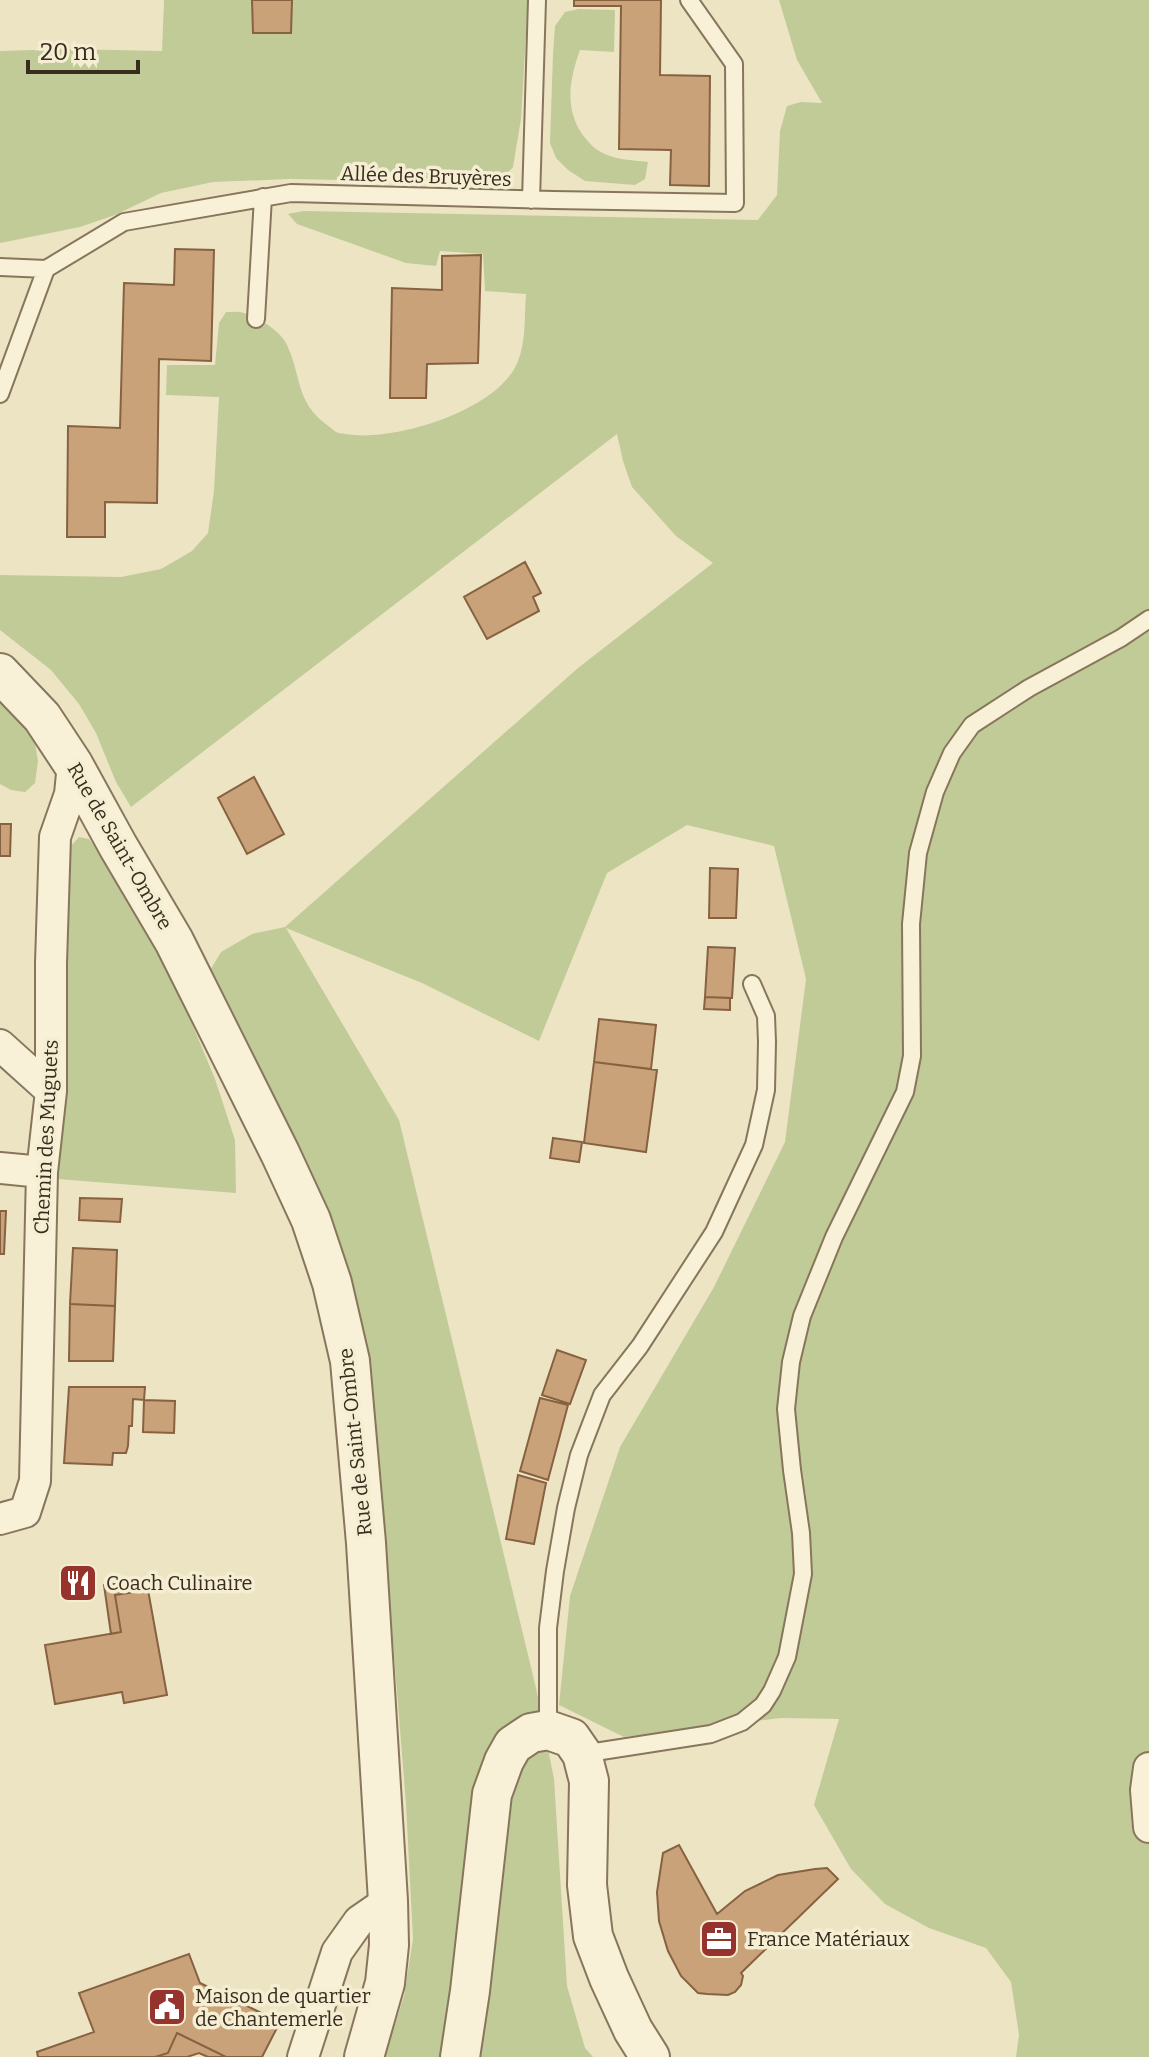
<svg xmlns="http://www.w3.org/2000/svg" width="1149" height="2057" font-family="Bitter,serif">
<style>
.green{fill:#c1cb98}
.building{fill:#caa27a;stroke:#866241;stroke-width:2}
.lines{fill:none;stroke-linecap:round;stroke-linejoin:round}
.service-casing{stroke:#87765b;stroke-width:20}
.minor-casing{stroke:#87765b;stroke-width:34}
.tertiary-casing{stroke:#87765b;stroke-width:42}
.service{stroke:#f8f1d7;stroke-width:16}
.minor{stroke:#f8f1d7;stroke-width:30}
.tertiary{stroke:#f8f1d7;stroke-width:38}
.labels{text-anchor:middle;stroke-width:7;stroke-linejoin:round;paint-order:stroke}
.street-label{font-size:20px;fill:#372c1e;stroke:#f5eed3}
.poi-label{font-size:20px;fill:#372c1e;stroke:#f5eed3;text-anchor:start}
</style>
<rect width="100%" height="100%" fill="#ede4c4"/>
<path class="green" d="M164 0H528L521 119 513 167 499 183 290 179 213 182 161 193 115 215 80 227 0 243V51L64 49 162 51Z
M779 0H1149V2057H1016L1019 2035 1011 1982 986 1948 929 1928 885 1904 851 1869 814 1805 839 1719 781 1718 624 1737 559 1705 570 1596 620 1447 714 1287 785 1142 806 979 774 846 687 825 607 873 539 1041 422 983 286 928 399 1120 536 1688 554 1779 567 1986 585 2048 593 2057H378L393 2031 404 1996 413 1939 406 1804 384 1531 365 1347 203 982 221 952 252 934 285 927 578 668 713 563 676 536 632 487 623 461 617 434 131 807 116 782 96 733 79 704 51 670 0 630V575L121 577 161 569 192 551 208 533 214 491 219 397 166 395 167 365H215L219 323 226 312C232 312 239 311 244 313 259 318 281 331 287 345 302 377 295 401 327 425 330 427 333 430 336 432 341 434 349 434 354 435 400 439 487 412 513 371 527 349 524 319 526 294L485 291 483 254 440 251 436 266 406 263 297 224 288 214 303 211 758 220 777 195 780 131 787 106 801 102 822 103 797 60Z
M578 9 615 10 614 52 580 50C570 78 564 107 582 134 587 140 592 147 599 151 614 160 632 160 648 162L645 179 635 185 585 181 568 170 556 158 550 143 553 54 555 26 565 12Z
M0 701 16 716 34 738 38 761 35 783 25 792 11 790 0 784Z
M79 837 89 839 107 860 168 966 215 1079 235 1140 236 1193 57 1179 64 877 70 847Z"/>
<path class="building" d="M252 0H292L291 33H253Z
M574 0H661L660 75 710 76 709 186 670 185 671 150 619 149 621 6H574Z
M175 249 214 250 211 361 159 359 157 503 105 502V537H67L68 426 120 428 124 283 174 285Z
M481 255 478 363 427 364 426 398H390L392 288 442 290V256Z
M525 562 541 593 533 597 539 611 487 639 464 597Z
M254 777 284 834 247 854 218 798Z
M0 824H11L10 856H0Z
M710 868 738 869 736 918H709Z
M708 947 735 948 732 998 705 997Z
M705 997 730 998V1010L704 1009Z
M599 1019 656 1025 651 1069 594 1062Z
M594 1062 657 1070 646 1152 584 1143Z
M553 1138 582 1142 579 1162 550 1158Z
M80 1198 122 1199 120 1222 79 1220Z
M0 1211H6L4 1254H0Z
M73 1248 117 1250 115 1306 70 1304Z
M70 1304 115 1306 113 1361H69Z
M557 1350 586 1360 570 1404 542 1395Z
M69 1387H145L144 1400 133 1399 132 1426H129L128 1446 126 1453H113L112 1465 64 1463Z
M540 1398 568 1405 548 1480 520 1471Z
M144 1400 175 1401 174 1433 143 1432Z
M518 1475 546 1483 534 1544 506 1539Z
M146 1580 148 1590 115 1595 121 1632 111 1634 104 1585Z
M148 1590 167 1695 124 1703 122 1692 55 1704 45 1645 121 1632 115 1595Z
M679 1845 717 1914 745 1891 778 1875 815 1869 827 1868 838 1879 741 1973 743 1976 741 1985 735 1992 728 1995 707 1994 698 1993 681 1976 668 1951 659 1921 657 1892 663 1853Z
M189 1954 200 1983 280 2022 262 2057H226L177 2033 168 2053 155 2057H38L37 2052 94 2032 79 1993Z
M177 2033 226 2057H208L199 2053 187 2057H155L168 2053Z"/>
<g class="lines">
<g class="service-casing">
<path id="service" d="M531 200 537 0
M0 267 46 269
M256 319 263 197
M0 394 46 269 124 222 291 193 553 200 735 203 734 64 689 0
M548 1730V1628L555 1571 566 1508 579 1455 602 1395 640 1346 714 1232 754 1145 766 1090 767 1042 766 1016 752 984
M582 1754 711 1734 742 1722 763 1705 772 1691 787 1657 803 1574 801 1533 792 1470 786 1409 791 1362 802 1316 834 1237 905 1092 912 1056 911 924 918 853 935 792 952 753 972 725 1029 688 1121 638 1149 619"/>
</g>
<g class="minor-casing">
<path id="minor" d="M0 1045 51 1091
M0 1168 42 1172
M0 1519 25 1512 35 1481 42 1172 51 1091V963L55 837 70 794 73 764
M1149 1768 1146 1790 1149 1827
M303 2057 337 1952 359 1921 388 1901"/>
</g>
<g class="tertiary-casing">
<path id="tertiary" d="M0 673 42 717 73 764 118 846 174 941 280 1153 311 1220 332 1283 350 1361 366 1543 388 1901 389 1945 385 1983 364 2057
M460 2057 470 1991 492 1794 504 1761 513 1745 531 1733 548 1730 571 1738 582 1754 589 1781 587 1885 593 1936 609 1978 633 2030 650 2057"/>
</g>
<use href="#service" class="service"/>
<use href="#minor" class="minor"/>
<use href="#tertiary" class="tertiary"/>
</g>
<defs>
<g id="restaurant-square" transform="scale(2)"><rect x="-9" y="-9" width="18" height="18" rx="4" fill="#95332c" stroke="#f5eed3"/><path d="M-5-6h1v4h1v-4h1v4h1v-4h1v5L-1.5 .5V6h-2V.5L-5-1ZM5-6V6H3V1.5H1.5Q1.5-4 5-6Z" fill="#fff"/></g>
<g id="office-square" transform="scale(2)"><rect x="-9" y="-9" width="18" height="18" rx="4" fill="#95332c" stroke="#f5eed3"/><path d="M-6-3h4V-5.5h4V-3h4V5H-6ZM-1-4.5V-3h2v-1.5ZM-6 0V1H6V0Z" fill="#fff"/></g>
<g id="civic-square" transform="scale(2)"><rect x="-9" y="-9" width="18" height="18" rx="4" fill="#95332c" stroke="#f5eed3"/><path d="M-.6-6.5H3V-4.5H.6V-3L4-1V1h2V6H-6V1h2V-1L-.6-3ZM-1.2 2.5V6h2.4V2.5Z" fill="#fff"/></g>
</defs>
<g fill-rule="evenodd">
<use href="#restaurant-square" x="78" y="1583"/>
<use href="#office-square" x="719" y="1939"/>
<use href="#civic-square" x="167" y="2007"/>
</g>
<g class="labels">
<g class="street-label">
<text transform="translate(426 176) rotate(2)" y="7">Allée des Bruyères</text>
<text transform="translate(120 846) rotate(60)" y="7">Rue de Saint-Ombre</text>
<text transform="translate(46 1137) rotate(-87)" y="7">Chemin des Muguets</text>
<text transform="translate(355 1442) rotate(-96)" y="7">Rue de Saint-Ombre</text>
</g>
<g class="poi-label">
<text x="106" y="1590">Coach Culinaire</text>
<text x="747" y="1946">France Matériaux</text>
<text x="195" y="2003">Maison de quartier<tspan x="195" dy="23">de Chantemerle</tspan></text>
</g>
</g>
<path d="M28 60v12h110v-12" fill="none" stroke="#372c1e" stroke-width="4"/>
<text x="40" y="60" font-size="24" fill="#372c1e" stroke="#f5eed3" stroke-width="6" paint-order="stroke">20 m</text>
</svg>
